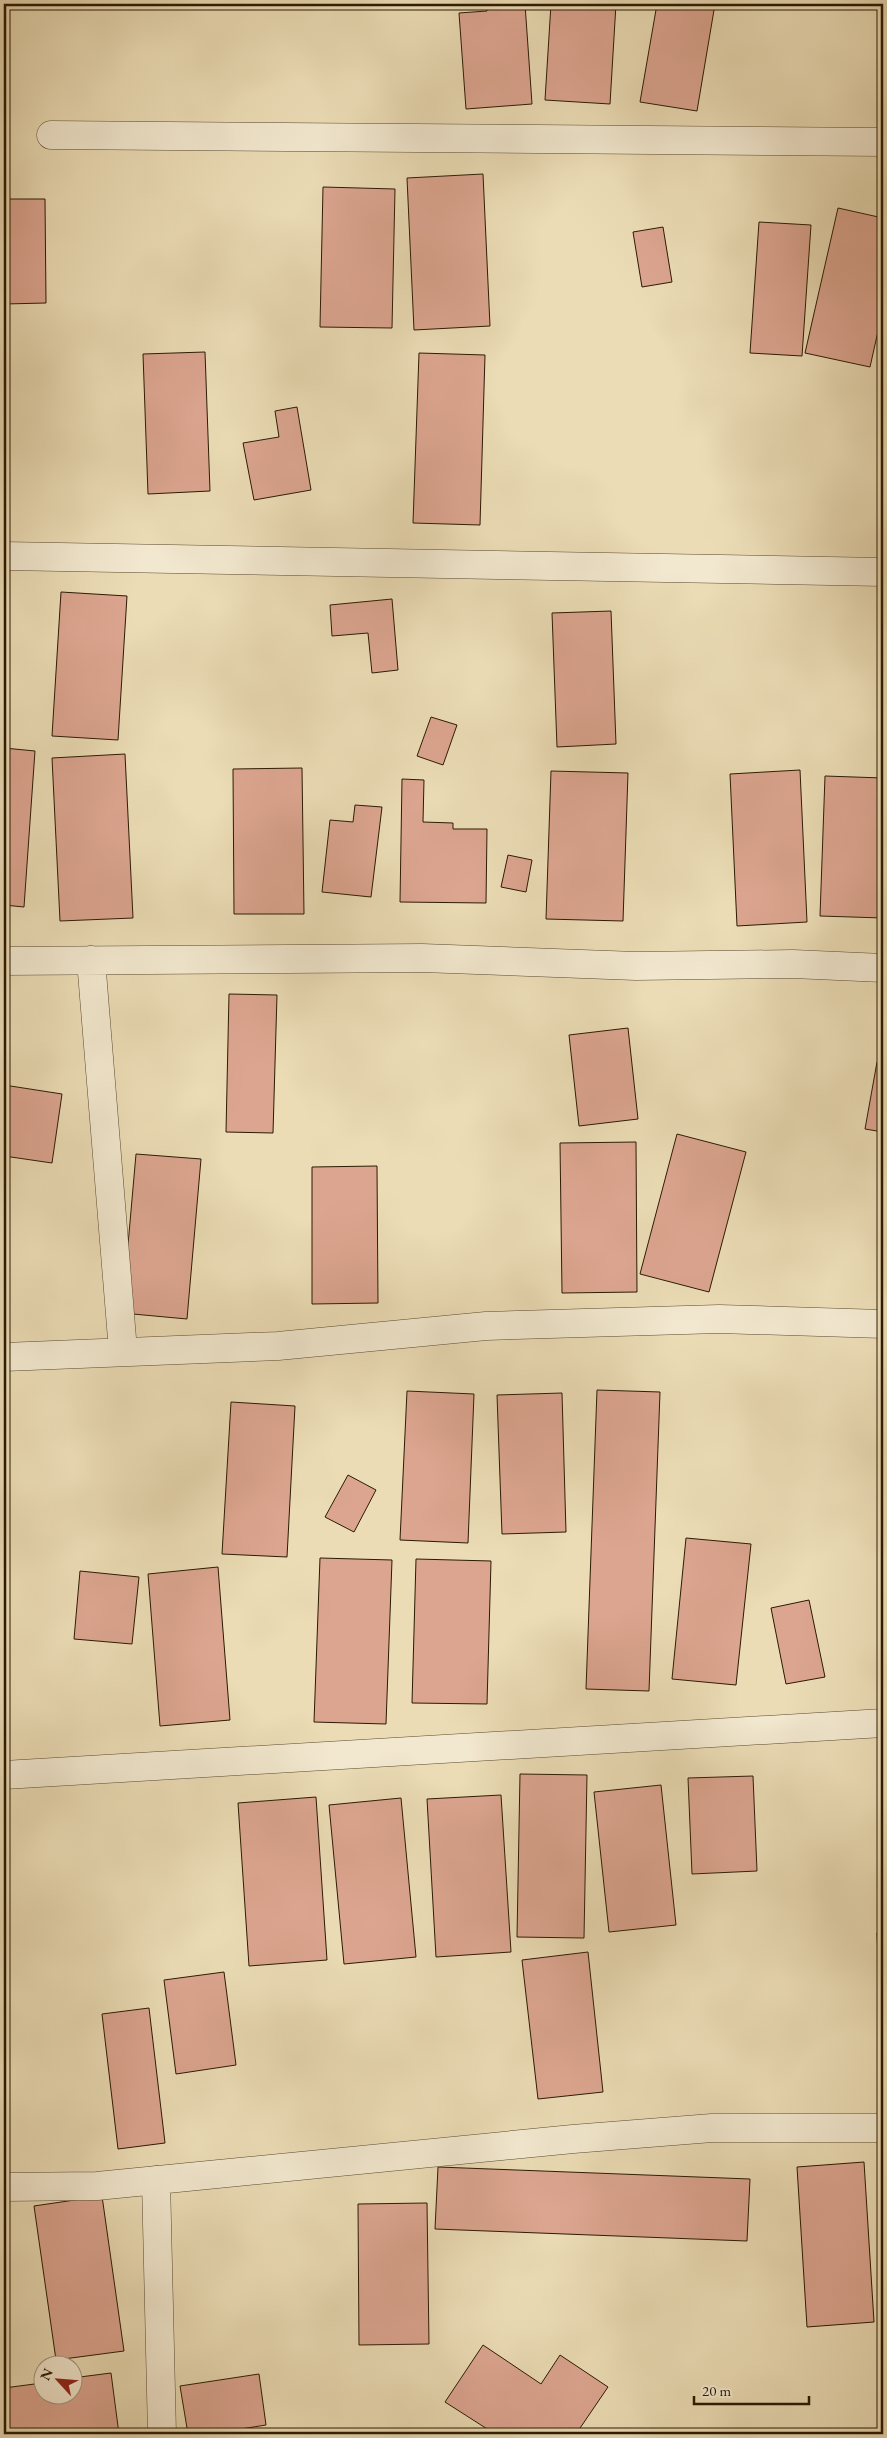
<svg xmlns="http://www.w3.org/2000/svg" width="887" height="2438" font-family="'EB Garamond',serif">
<style>
.building{fill:#dca590;stroke:#2b1a03}
.lines{fill:none;stroke-linecap:round;stroke-linejoin:round}
.street-casing{stroke:#5b4a30;stroke-width:29}
.street{stroke:#f2e8cf;stroke-width:28}
</style>
<rect width="100%" height="100%" fill="#ebdcb5"/>
<filter id="stains"><feTurbulence type="fractalNoise" baseFrequency=".004" numOctaves="4"/><feColorMatrix values="0 0 0 0 .2 0 0 0 0 .09 0 0 0 0 .02 0 0 0 .5 -.17"/></filter>
<radialGradient id="worn" r=".72"><stop offset=".6" stop-color="#630" stop-opacity="0"/><stop offset="1" stop-color="#630" stop-opacity=".3"/></radialGradient>
<path class="building" d="M487 4H525L532 104 466 109 459 13 487 11Z
M551 4H616L610 104 545 100Z
M657 4H715L697 111 640 102Z
M483 174 490 326 414 330 407 178Z
M323 187 395 189 392 328 320 327Z
M4 199H45L46 303 4 304Z
M838 208 883 218V309L870 367 805 353Z
M759 222 811 225 802 356 750 353Z
M663 227 672 282 642 287 633 232Z
M205 352 210 491 148 494 143 354Z
M419 353 485 355 480 525 413 523Z
M297 407 311 490 254 500 243 443 279 437 275 411Z
M61 592 127 596 118 740 52 736Z
M392 599 398 670 372 673 368 633 332 636 330 605Z
M611 611 616 744 557 747 552 613Z
M431 717 457 725 443 765 417 756Z
M4 748 35 751 24 907 4 905Z
M125 754 133 918 60 921 52 758Z
M302 768 304 914H234L233 769Z
M800 770 807 922 737 926 730 774Z
M551 771 628 773 623 921 546 919Z
M825 776 883 778V918L820 916Z
M402 779 424 780 423 822 453 823V829H487L486 903 400 902Z
M355 805 382 807 371 897 322 892 330 820 353 822Z
M508 855 532 860 526 892 501 887Z
M229 994 277 995 273 1133 226 1132Z
M628 1028 638 1119 579 1126 569 1035Z
M877 1062 883 1063V1132L865 1129Z
M4 1085 62 1094 52 1163 4 1156Z
M677 1134 746 1152 709 1292 640 1274Z
M636 1142 637 1292 562 1293 560 1143Z
M136 1154 201 1159 187 1319 122 1313Z
M377 1166 378 1303 312 1304V1167Z
M597 1390 660 1392 649 1691 586 1689Z
M407 1391 474 1394 468 1543 400 1540Z
M562 1393 566 1532 502 1534 497 1395Z
M231 1402 295 1406 287 1557 222 1554Z
M348 1475 376 1490 354 1532 325 1517Z
M686 1538 751 1544 736 1685 672 1679Z
M320 1558 392 1560 386 1724 314 1722Z
M416 1559 491 1561 487 1704 412 1703Z
M218 1567 230 1720 160 1726 148 1574Z
M80 1571 139 1577 132 1644 74 1639Z
M809 1600 825 1677 786 1684 771 1608Z
M520 1774 587 1775 584 1938 517 1937Z
M753 1776 757 1871 692 1874 688 1778Z
M661 1785 676 1925 609 1932 594 1792Z
M501 1795 511 1952 436 1957 427 1799Z
M316 1797 327 1960 249 1966 238 1803Z
M401 1798 416 1957 344 1964 329 1805Z
M883 1932V2072L877 1933Z
M588 1952 603 2092 538 2099 522 1960Z
M224 1972 236 2065 176 2074 164 1980Z
M149 2008 165 2143 118 2149 102 2014Z
M864 2162 874 2322 807 2327 797 2167Z
M438 2167 750 2179 747 2241 435 2229Z
M102 2196 124 2351 56 2360 34 2206Z
M427 2203 429 2344 359 2345 358 2204Z
M483 2345 541 2384 560 2355 608 2387 576 2434H495L445 2402Z
M111 2373 119 2434H4V2388L42 2383V2396H72V2378Z
M259 2374 266 2425 210 2434H188L180 2386Z"/>
<g class="lines">
<g class="street-casing">
<path id="street" d="M51 135 883 142
M4 556 883 572
M91 960 123 1351
M4 961 422 958 636 966 793 964 883 968
M4 1357 278 1346 486 1326 719 1319 883 1324
M4 1775 883 1723
M156 2180 162 2434
M4 2187 97 2186 573 2139 712 2128H883"/>
</g>
<use href="#street" class="street"/>
</g>
<rect width="887" height="2438" fill="none" stroke="#ebdcb5" stroke-width="20"/>
<rect x="5" y="5" width="877" height="2428" fill="none" stroke="#2b1a03" stroke-width="2.5"/>
<rect x="10" y="10" width="867" height="2418" fill="none" stroke="#2b1a03"/>
<g transform="translate(58 2380) rotate(296)"><circle r="24" fill="#f2e8cf" stroke="#a2967d"/>
<path d="M0-4L9 19L0 12L-9 19Z" fill="#8f2418"/>
<text y="-8" font-size="14" font-weight="bold" text-anchor="middle" fill="#2b1a03">N</text>
</g>
<path d="M694 2396v8h115v-8" fill="none" stroke="#2b1a03" stroke-width="2.5"/>
<text x="702" y="2396" font-size="15" fill="#2b1a03" stroke="#f2e8cf" stroke-width="4" paint-order="stroke">20 m</text>
<rect width="100%" height="100%" filter="url(#stains)"/>
<rect width="100%" height="100%" fill="url(#worn)"/>
</svg>
